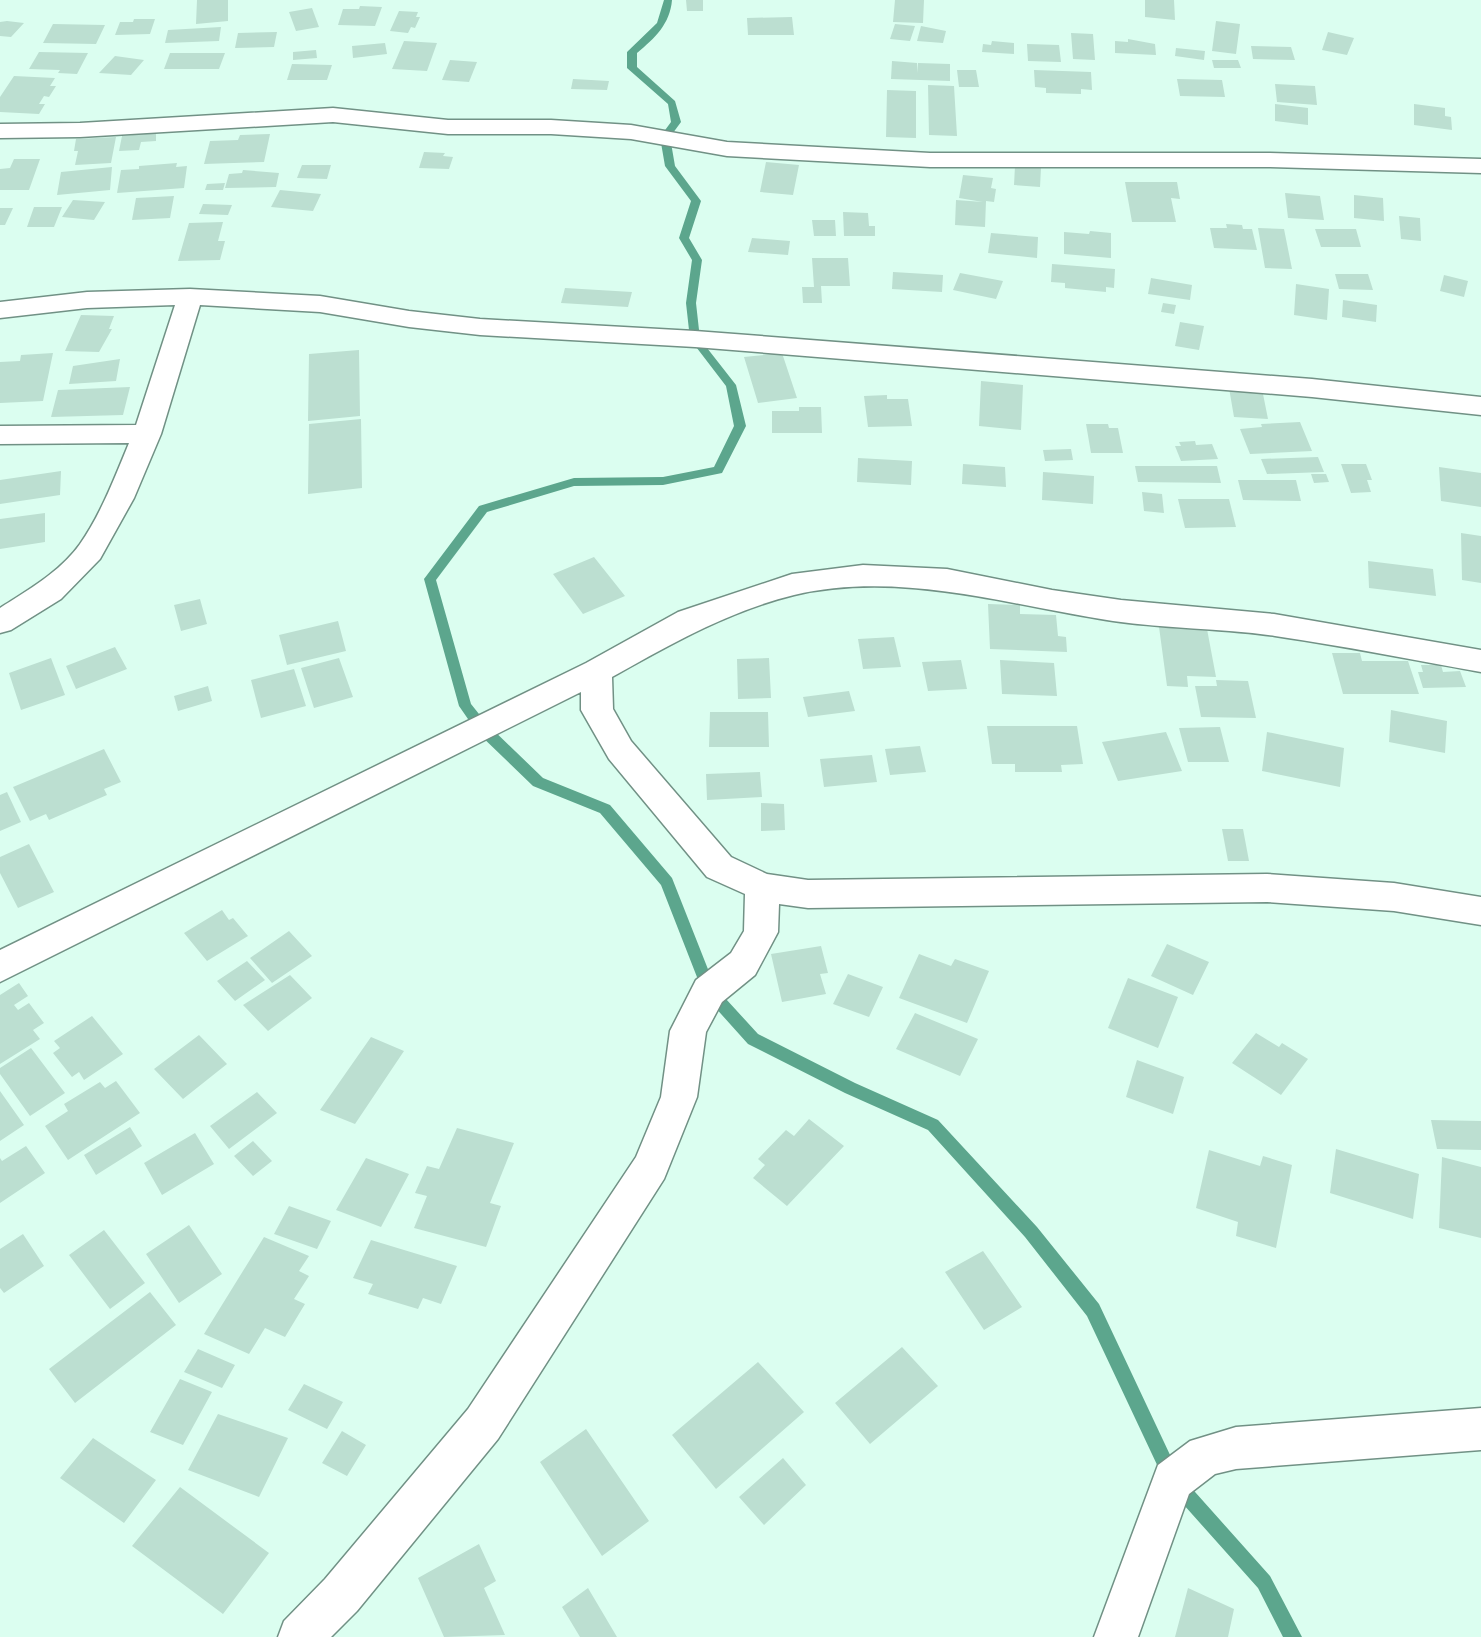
<svg xmlns="http://www.w3.org/2000/svg" width="1481" height="1637" font-family="'Source Sans 3',sans-serif">
<style>
.lines{fill:none;stroke-linecap:round;stroke-linejoin:round}
.stream{fill:#5ca68d;fill-rule:evenodd}
.building{fill:#bcdfd1}
.street-casing{stroke:#719185;stroke-width:3}
.street{fill:#fff;fill-rule:evenodd}
</style>
<rect width="100%" height="100%" fill="#dbfef0"/>
<g class="lines">
<path class="stream" d="M664 0H672C670 24 655 38 637 53V67L675 101 681 122 670 137 675 166 701 201 689 238 702 260 696 303 700 339 736 385 746 426 722 473 663 485 574 486 487 512 436 580 471 704 487 724 543 778 610 805 672 878 715 987 758 1034 855 1083 938 1120 1037 1227 1099 1304 1179 1474 1270 1576 1302 1637H1283L1258 1588 1167 1486 1087 1316 1025 1237 928 1130 845 1093 748 1044 704 995 661 885 600 813 533 786 477 732 459 706 424 579 479 506 574 478 663 477 714 467 734 426 726 386 690 339 686 303 692 260 679 238 691 201 665 166 660 137 671 122 668 104 627 68V52L657 23Z"/>
</g>
<path class="building" d="M197 0H228V21L196 24Z
M686 0H703V11H687Z
M895 0H924L923 23 893 22Z
M1145 0H1174L1175 20 1145 17Z
M360 6 382 7 375 26 338 25 343 9H359Z
M312 8 319 27 296 31 289 12Z
M399 11 418 12 416 17H420L415 28 411 27 408 33 390 31Z
M792 17 794 35H748L747 18Z
M134 19H155L150 34 115 35 120 22H133Z
M7 21 24 23 11 37 0 36V22Z
M1216 21 1240 24 1236 54 1212 51Z
M53 24 105 25 96 44 43 43Z
M895 24 915 26 910 41 890 39Z
M921 26 946 31 943 43 917 41Z
M221 27 219 41 165 43 168 30Z
M277 32 274 47 235 48 238 33Z
M1328 32 1354 38 1347 55 1322 50Z
M1071 33 1093 34 1095 60 1073 59Z
M1128 39 1155 44 1156 55 1115 53V41L1128 42Z
M404 41 437 43 427 71 392 69Z
M992 41 1014 43V54L982 52 983 44 991 45Z
M385 43 387 54 353 58 352 46Z
M1027 44 1059 45 1061 62 1028 61Z
M1251 46 1291 47 1295 60 1253 59Z
M1176 48 1205 51 1204 60 1175 56Z
M316 50 317 58 293 60V52Z
M39 52 88 53 77 74 58 73 60 70 29 69Z
M170 53H225L219 69H164Z
M115 56 144 60 131 75 99 73Z
M450 60 477 62 469 82 442 80Z
M1212 60H1238L1241 68H1214Z
M892 61 917 63V73L918 63 950 64V81L891 79Z
M292 64 332 65 327 80H287Z
M957 70H976L979 87H959Z
M1034 70 1091 72 1092 90 1081 89V94L1046 93V88L1035 87Z
M14 76 55 78 50 86H56L49 97 44 96 39 104H45L39 114 0 112V97Z
M573 79 609 81 607 90 571 89Z
M1177 79 1222 80 1225 97 1180 96Z
M1275 84 1315 86 1317 105 1277 102Z
M928 85 954 86 957 136 929 135Z
M887 90 916 91V138L886 137Z
M1275 104 1308 108V125L1275 121Z
M1414 104 1445 108V116L1451 117 1452 130 1414 125Z
M156 133V141L141 142 139 150 119 151 122 136Z
M270 134 264 162 204 164 210 141 238 140 240 135Z
M116 137 111 163 75 165 78 151H74L76 139Z
M424 152 445 153 443 156 453 157 449 169 419 168Z
M14 159H40L29 190H0V169L10 168Z
M766 162 799 165 793 195 760 192Z
M177 163 176 167 187 166 184 188 117 193 121 170 139 169V166Z
M302 165H331L327 179 297 178Z
M1015 166 1041 168 1040 187 1014 185Z
M112 167 110 190 57 195 61 172Z
M243 170 279 173 276 187 225 188 229 174 242 173Z
M963 175 993 178 991 188 996 189 994 202 986 201 985 227 955 225 956 200 983 202 959 198Z
M1125 182H1177L1180 199 1171 198 1176 222H1132Z
M225 183 223 190H205L207 184Z
M280 190 321 194 313 211 271 207Z
M1285 193 1320 196 1324 220 1288 218Z
M1354 195 1383 198 1384 221 1354 218Z
M174 196 170 218 132 220 136 198Z
M73 200 105 202 94 220 62 217Z
M203 204 232 205 228 215 199 214Z
M34 207H62L54 227H27Z
M0 208H13L5 225H0Z
M843 212 868 213 869 226H875V236H844Z
M1399 216 1420 218 1421 241 1401 239Z
M812 220H835L836 236H814Z
M223 222 218 241H225L220 260 178 261 189 223Z
M1226 224 1242 225 1243 229H1252L1257 250 1214 248 1210 228H1227Z
M1258 228 1284 229 1292 269 1265 268Z
M1315 229H1356L1361 247H1321Z
M1090 231 1111 233V258L1064 254V232L1089 234Z
M991 233 1038 237 1037 258 988 253Z
M752 238 790 241 788 255 748 252Z
M812 258H848L850 286H821L822 303H803L802 287H814Z
M1052 264 1115 269 1114 288 1106 287V292L1065 288V283L1051 282Z
M893 272 943 275 942 292 892 289Z
M960 273 1003 281 996 299 953 290Z
M1335 274H1368L1373 290 1339 289Z
M1444 275 1468 281 1464 297 1440 291Z
M1151 278 1192 285 1190 300 1148 294Z
M1296 284 1329 289 1327 320 1294 315Z
M565 288 632 292 628 307 561 303Z
M1343 300 1377 305 1376 322 1342 317Z
M1163 303 1176 305 1174 314 1161 312Z
M81 315 114 316 109 329H112L99 352 65 351Z
M1180 322 1204 326 1199 350 1175 346Z
M359 350 360 416 308 421 309 354Z
M53 353 43 401 0 403V362L20 361 21 355Z
M782 353 797 398 758 403 744 357Z
M120 359 116 381 69 384 73 366Z
M981 381 1023 385 1021 430 979 426Z
M130 387 123 415 51 417 58 390Z
M1229 388 1262 389 1268 419 1234 417Z
M887 395V399H908L912 426 868 427 864 396Z
M799 407H821L822 433H772V411H799Z
M361 419 362 488 308 494 309 424Z
M1300 422 1312 451 1250 454 1240 429 1262 427 1261 424Z
M1086 424H1108L1109 428H1118L1123 453H1091Z
M1195 441 1196 445 1212 444 1218 459 1181 461 1175 446H1181L1179 442Z
M1071 449 1073 460 1045 461 1043 450Z
M1318 457 1324 472 1267 474 1261 459Z
M858 458 912 461 911 485 857 482Z
M963 464 1005 467 1006 487 962 484Z
M1341 464H1366L1372 480H1367L1371 492 1351 493Z
M1135 466H1217L1221 483 1138 482Z
M1439 467 1481 473V507L1441 501Z
M61 471 60 495 0 504V480Z
M1043 472 1094 476 1093 504 1042 500Z
M1311 474H1326L1329 482 1314 483Z
M1238 480H1296L1301 501 1243 500Z
M1142 492 1162 494 1164 513 1144 511Z
M1178 499H1229L1236 527 1185 528Z
M45 513V542L0 549V519Z
M1461 533 1481 536V583L1462 580Z
M594 557 625 596 583 614 553 574Z
M1368 561 1433 569 1436 596 1369 588Z
M200 599 207 624 181 631 174 605Z
M988 604 1020 605V614L1056 615 1058 636 1066 637 1067 652 990 649Z
M338 621 346 651 287 665 279 635Z
M1159 627 1207 629 1216 677 1187 676 1188 687 1167 686Z
M894 637 901 667 863 669 858 639Z
M115 647 127 669 76 689 66 666Z
M1332 653H1360L1362 661H1408L1419 694H1343Z
M51 658 65 695 21 710 9 673Z
M339 658 353 697 314 708 301 668Z
M769 658 771 698 738 699 737 659Z
M961 660 967 689 928 691 922 662Z
M1000 660 1054 663 1057 696 1002 694Z
M1421 665H1441L1443 672 1460 671 1466 687 1423 688 1418 672H1423Z
M294 669 306 706 261 718 251 680Z
M1216 680 1248 681 1256 718 1201 717 1195 686H1217Z
M208 686 212 701 178 711 174 696Z
M849 691 855 711 808 717 803 697Z
M1391 710 1447 721 1445 753 1389 742Z
M710 712H768L769 747H709Z
M987 726H1077L1083 764 1061 765 1062 772H1015V764H992Z
M1220 727 1229 762H1188L1179 728Z
M1166 732 1182 771 1118 781 1102 742Z
M1267 732 1344 748 1340 787 1262 771Z
M920 746 926 772 890 775 885 749Z
M104 749 121 782 104 789 107 795 49 820 46 814 30 821 13 787Z
M872 755 877 782 824 787 820 759Z
M760 772 762 797 707 800 706 774Z
M7 792 21 822 0 831V795Z
M761 803 784 804 785 830 761 831Z
M1222 829H1243L1249 861H1228Z
M29 844 54 892 18 908 0 873V857Z
M222 910 229 920 233 918 248 936 207 961 184 933Z
M289 931 312 956 272 983 250 958Z
M1167 944 1209 962 1193 995 1151 976Z
M821 946 828 973 820 974 826 994 782 1002 771 954Z
M919 954 951 966 955 959 989 971 967 1023 899 998Z
M247 961 265 980 235 1001 217 981Z
M848 974 883 987 869 1017 833 1004Z
M290 975 312 998 268 1031 243 1005Z
M1128 978 1178 997 1158 1048 1108 1028Z
M19 983 28 996 14 1005 18 1010 29 1003 44 1023 33 1030 40 1039 0 1064V995Z
M915 1013 978 1039 960 1076 896 1049Z
M92 1016 123 1054 84 1080 79 1072 72 1077 53 1053 60 1048 54 1041Z
M1256 1033 1279 1047 1282 1043 1308 1059 1281 1095 1232 1063Z
M199 1035 227 1064 183 1099 154 1069Z
M371 1037 404 1051 355 1124 320 1110Z
M31 1048 65 1093 30 1116 0 1074V1068Z
M1137 1060 1184 1077 1173 1114 1126 1097Z
M116 1081 140 1113 68 1160 45 1126 68 1111 64 1104 100 1082 105 1088Z
M0 1091 24 1125 0 1141Z
M257 1092 277 1113 229 1149 210 1126Z
M809 1119 844 1146 787 1206 753 1178 765 1165 758 1159 786 1130 794 1136Z
M1431 1120 1481 1121V1150L1437 1149Z
M130 1127 142 1146 96 1175 84 1155Z
M457 1128 514 1143 490 1203 501 1206 486 1247 414 1228 427 1196 415 1193 427 1166 439 1169Z
M195 1133 214 1164 162 1195 144 1163Z
M253 1141 272 1161 253 1176 234 1156Z
M26 1146 45 1173 0 1203V1158L2 1161Z
M1336 1149 1419 1174 1413 1219 1330 1193Z
M1209 1150 1260 1166 1263 1156 1292 1165 1276 1248 1236 1236 1238 1222 1196 1208Z
M1442 1157 1481 1167V1238L1439 1228Z
M366 1158 409 1174 381 1227 336 1210Z
M289 1206 331 1221 317 1249 274 1234Z
M189 1225 222 1274 179 1303 146 1254Z
M104 1230 145 1283 110 1309 69 1255Z
M23 1234 44 1266 4 1293 0 1288V1249Z
M264 1237 309 1256 299 1271 309 1276 294 1299 305 1304 285 1337 265 1328 249 1354 204 1334Z
M371 1240 457 1266 441 1304 423 1298 418 1309 368 1294 373 1284 353 1278Z
M983 1251 1022 1307 984 1330 945 1272Z
M150 1292 176 1325 75 1403 49 1369Z
M902 1347 938 1386 870 1444 835 1403Z
M198 1349 235 1365 222 1388 184 1372Z
M758 1362 804 1412 716 1489 672 1435Z
M180 1379 212 1392 183 1445 150 1432Z
M304 1384 343 1402 327 1429 288 1410Z
M218 1414 288 1438 259 1497 188 1470Z
M586 1429 649 1521 602 1556 540 1462Z
M342 1431 366 1445 347 1476 322 1463Z
M93 1438 156 1480 124 1523 60 1478Z
M783 1458 806 1485 764 1525 739 1497Z
M180 1487 269 1553 223 1614 132 1546Z
M479 1544 496 1581 484 1588 505 1635 444 1637 418 1578Z
M588 1588 617 1637H580L562 1607Z
M1188 1588 1234 1609 1228 1637H1175Z"/>
<g class="lines">
<g class="street-casing">
<path id="street" d="M333 108 448 120H551L631 125 727 142 930 153H1268L1481 159V173L1268 167H930L727 156 631 139 551 134H448L333 122 80 137 0 138V124L80 123Z
M190 289 320 296 409 311 480 319 695 331 1312 379 1481 397V415L1312 397 695 347 480 335 409 327 320 312 200 305 161 434 134 498 100 559 61 599 11 630 0 633V608C28 590 60 572 80 544 101 514 115 477 129 443L0 444V426L136 425 175 305 87 308 0 318V302L87 292Z
M863 565 947 569 1052 590 1121 600 1274 614 1481 650V672C1413 660 1344 646 1275 636 1222 628 1167 629 1113 621 1008 605 900 570 794 595 729 611 671 644 612 677L613 709 631 741 731 857 767 874 808 880 1267 874 1394 883 1481 897V925L1394 911 1267 902 808 908 779 904 778 932 755 975 722 1002 706 1032 697 1097 664 1179 498 1439 357 1611 331 1637H278L284 1621 325 1579 468 1409 636 1157 661 1097 670 1031 696 980 731 953 744 931 745 894 707 877 609 759 581 710V692L0 982V950L586 663 678 612 792 574Z
M1481 1408V1450L1236 1469 1215 1474 1189 1494 1138 1637H1094L1158 1465 1190 1441 1236 1427Z"/>
</g>
<use href="#street" class="street"/>
</g>
</svg>
